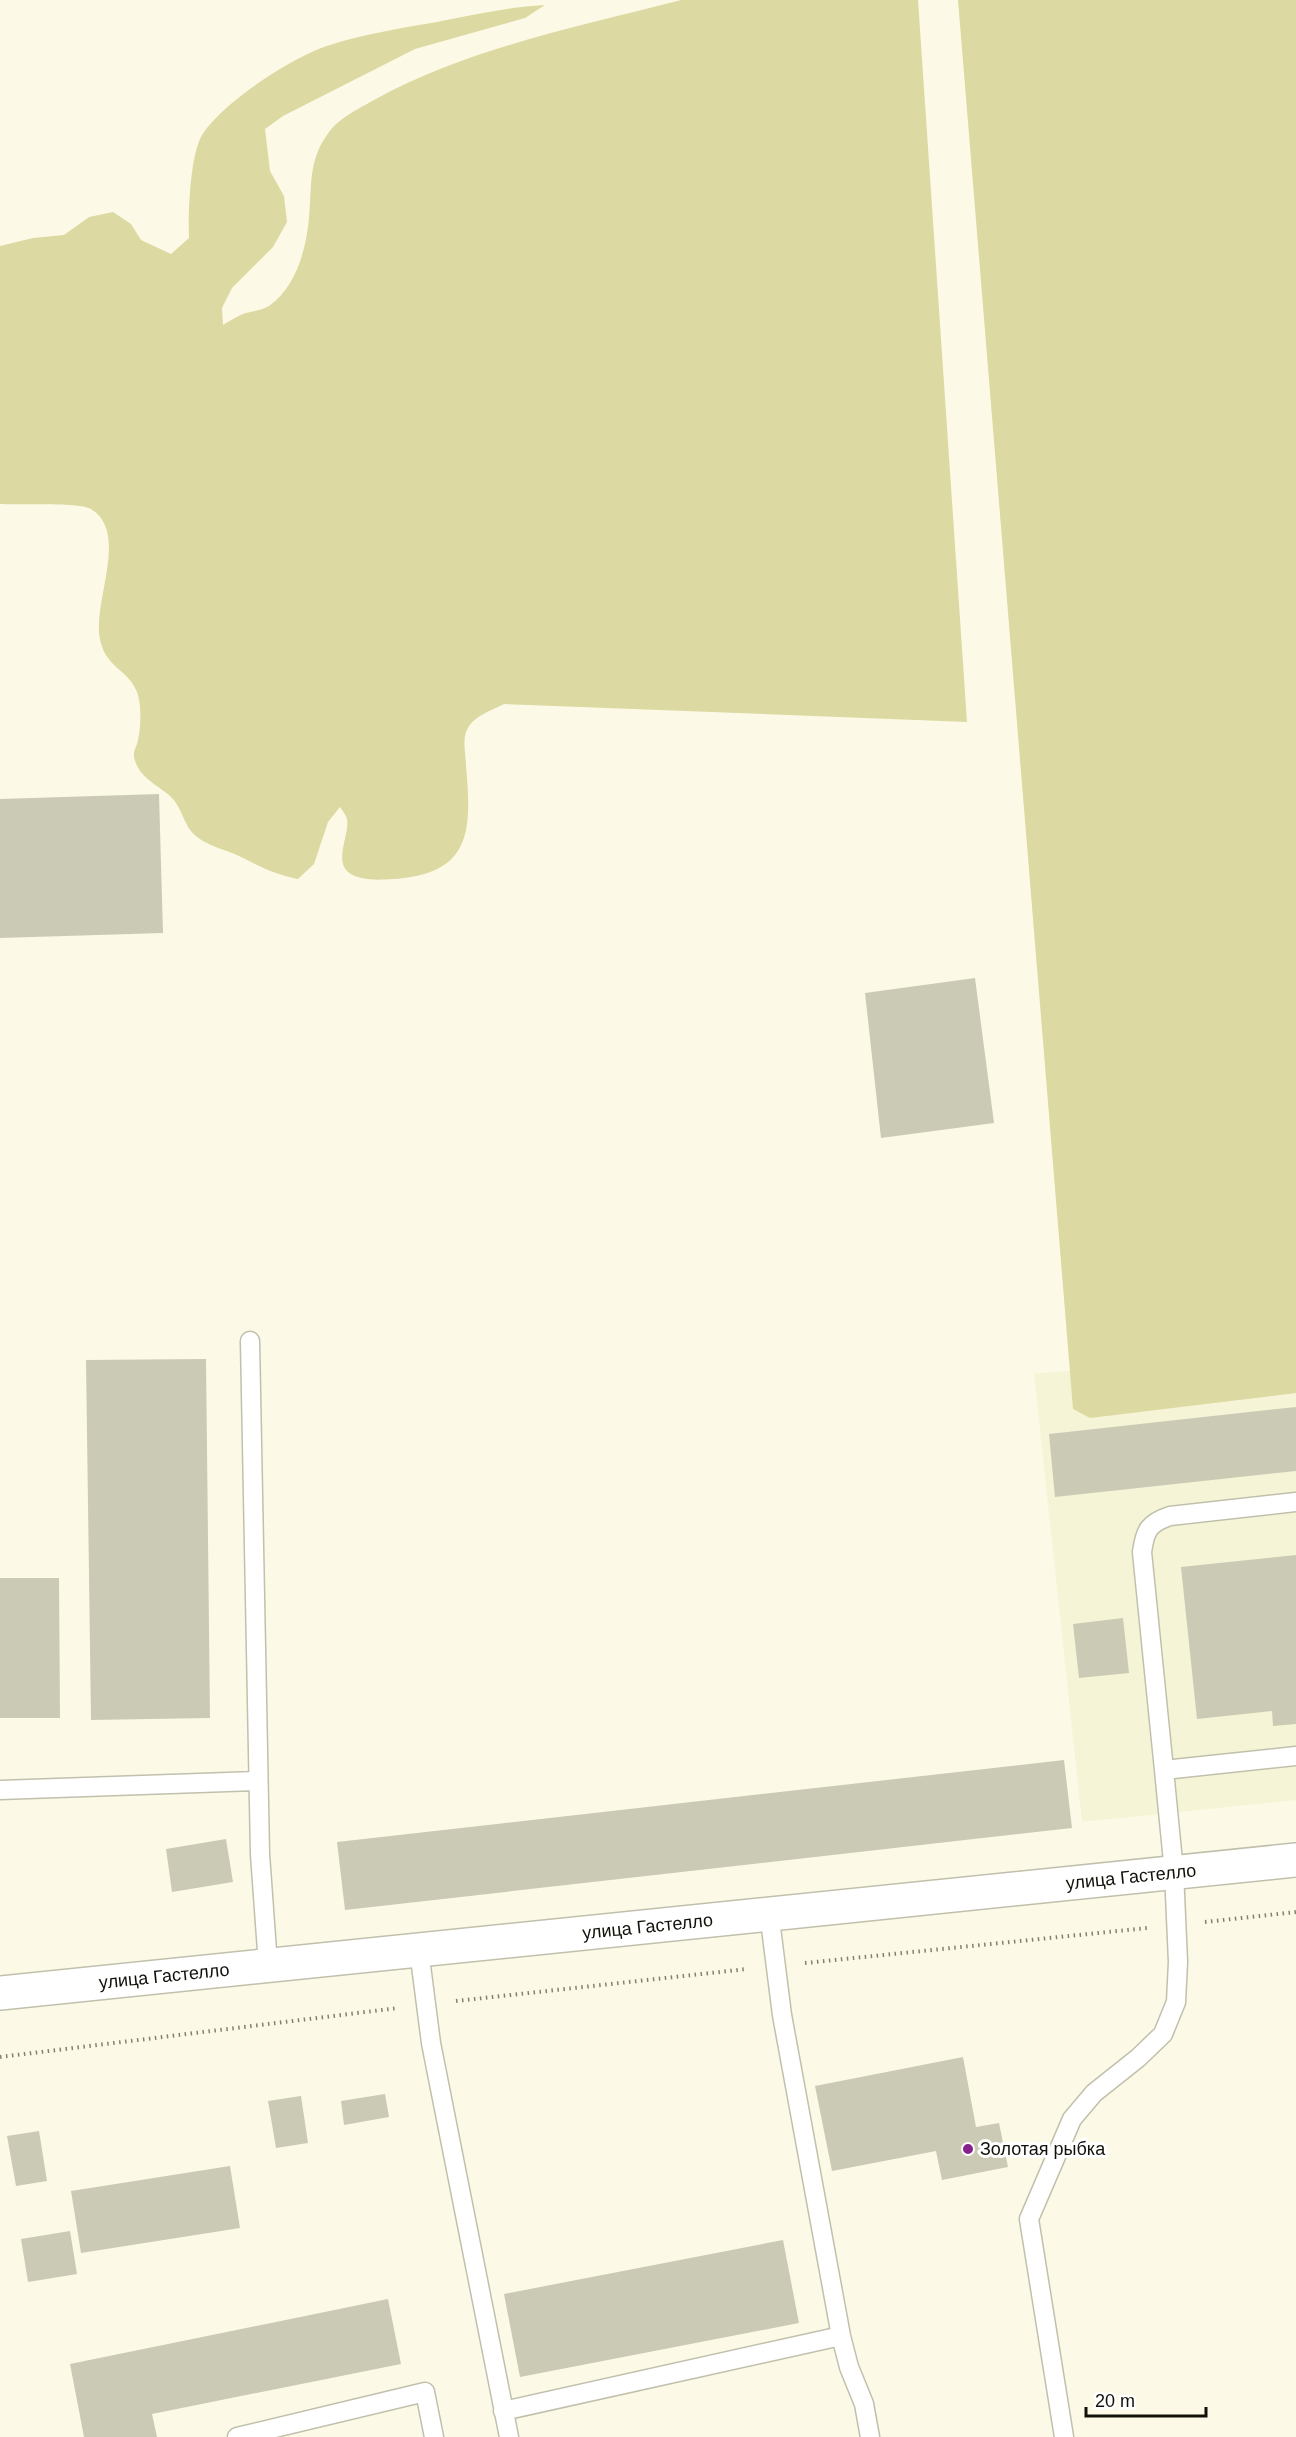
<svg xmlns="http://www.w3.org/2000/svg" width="1296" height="2437" font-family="Helvetica,sans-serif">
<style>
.built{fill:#f5f4d7}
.green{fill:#ddd9a2}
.building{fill:#cbcab5}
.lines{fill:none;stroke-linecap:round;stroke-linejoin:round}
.lane-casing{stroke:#c1c0ac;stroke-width:21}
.secondary-casing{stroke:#c1c0ac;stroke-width:36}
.path{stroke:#818073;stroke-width:4;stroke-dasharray:1.5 4.5;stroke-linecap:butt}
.lane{stroke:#fff;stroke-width:18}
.secondary{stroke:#fff;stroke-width:33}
.poi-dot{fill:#85228b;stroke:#fff;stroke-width:2}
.labels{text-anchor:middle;stroke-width:6;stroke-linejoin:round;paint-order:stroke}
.street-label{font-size:18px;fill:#111009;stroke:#fff}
.poi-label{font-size:18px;fill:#111009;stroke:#fff;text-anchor:start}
</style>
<rect width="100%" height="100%" fill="#fcfae6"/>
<path class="built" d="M1296 1348V1800L1082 1822 1034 1374Z"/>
<path class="green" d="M681 0H918L967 722 504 704C491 711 473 716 467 730 462 739 466 756 466 766 472 832 471 874 393 879 380 880 358 881 348 872 334 859 350 834 347 819 346 815 342 810 340 807L328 822 314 864 298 879C276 875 259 866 239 856 226 850 209 846 197 837 183 826 183 808 170 796 155 783 139 778 134 757 133 751 137 746 138 740 141 727 142 702 136 690 128 670 105 667 100 639 92 602 130 533 91 509 80 502 17 505 0 504V246L33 238 64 235 89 217 113 212 131 224 141 240 171 254 189 238C188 214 190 161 200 139 216 106 295 55 330 45 365 34 401 28 437 22 473 15 508 7 545 5L525 18 415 49 283 116 265 129 270 171 284 196 287 222 273 247 232 288 222 308 223 325C229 321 236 317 243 314 251 311 261 311 269 306 296 287 306 250 309 218 312 188 308 161 327 135 337 119 358 109 374 100 469 48 577 27 681 0Z
M958 0H1296V1393L1090 1418 1073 1409Z"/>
<path class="building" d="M159 794 163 933 0 938V799Z
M975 978 994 1123 881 1138 865 993Z
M206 1359 210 1718 91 1720 86 1360Z
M1296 1407V1471L1055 1497 1049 1434Z
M1296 1555V1724L1273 1726 1272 1711 1197 1719 1181 1567Z
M0 1578H59L60 1718H0Z
M1123 1618 1129 1673 1079 1678 1073 1624Z
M1064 1760 1072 1828 345 1910 337 1842Z
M226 1839 233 1882 172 1892 166 1849Z
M963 2057 976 2127 999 2123 1008 2167 942 2180 936 2151 832 2171 815 2086Z
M385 2094 389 2117 344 2125 341 2101Z
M301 2096 308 2143 276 2148 268 2101Z
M39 2131 47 2181 16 2186 7 2136Z
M230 2166 240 2228 81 2253 71 2191Z
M70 2231 77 2274 28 2282 21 2239Z
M783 2240 799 2323 520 2377 504 2294Z
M388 2299 401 2364 152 2414 157 2437H84L70 2364Z"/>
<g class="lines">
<g class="lane-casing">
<path id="lane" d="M250 1341 260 1854 268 1965
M1164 1770 1142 1552C1145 1530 1149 1523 1170 1516L1296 1502
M0 1790 258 1781
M769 1912 782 2015 841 2336 849 2367 864 2404 870 2437
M419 1950 431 2043 509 2437
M503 2411 841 2336
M237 2437 425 2392 434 2437
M1064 2437 1029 2219 1072 2119 1094 2093 1138 2058 1163 2034 1176 2002 1178 1962 1174 1872 1164 1770 1296 1756"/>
</g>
<g class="secondary-casing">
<g id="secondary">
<path id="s1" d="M0 1993 1296 1860"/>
</g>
</g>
<path class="path" d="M1205 1922 1296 1912
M805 1963 1147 1928
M456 2001 747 1969
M0 2057 398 2008"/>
<use href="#lane" class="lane"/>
<use href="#secondary" class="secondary"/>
</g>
<circle class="poi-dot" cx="968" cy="2149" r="6"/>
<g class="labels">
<g class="street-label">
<text dy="6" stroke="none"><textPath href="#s1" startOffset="1137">улица Гастелло</textPath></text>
<text dy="6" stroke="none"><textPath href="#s1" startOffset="651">улица Гастелло</textPath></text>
<text dy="6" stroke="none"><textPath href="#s1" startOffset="165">улица Гастелло</textPath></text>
</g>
<g class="poi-label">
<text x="980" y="2155">Золотая рыбка</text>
</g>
</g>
<path d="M1086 2407v9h120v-9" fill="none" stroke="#111009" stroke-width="3"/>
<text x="1095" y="2407" font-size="18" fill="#111009" stroke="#ffffff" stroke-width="4.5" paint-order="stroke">20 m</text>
</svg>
